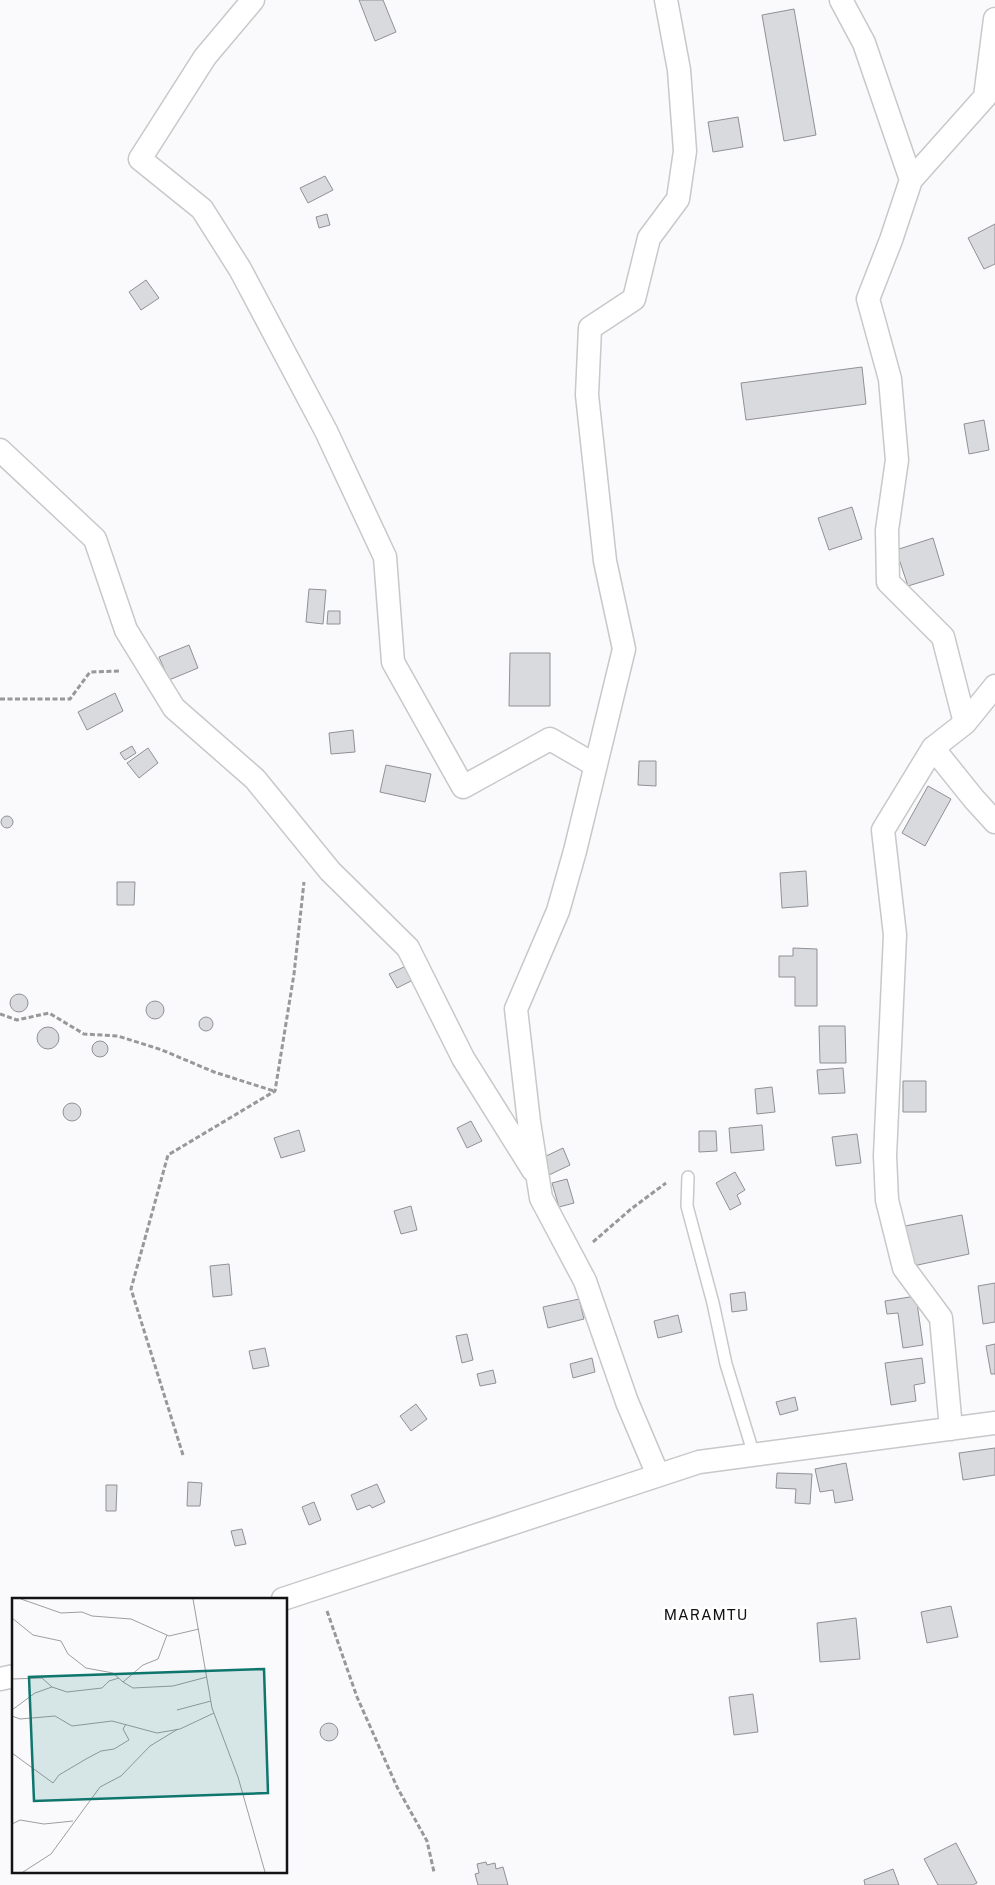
<svg xmlns="http://www.w3.org/2000/svg" width="995" height="1885" font-family="'Public Sans',sans-serif">
<style>
.building{fill:#d9dadd;stroke:#909194}
.lines{fill:none;stroke-linecap:round;stroke-linejoin:round}
.service-casing{stroke:#c8c7ca;stroke-width:14}
.minor-casing{stroke:#c8c7ca;stroke-width:25}
.path{stroke:#98979a;stroke-width:3;stroke-dasharray:5 2.5;stroke-linecap:butt}
.service{stroke:#fff;stroke-width:11}
.minor{stroke:#fff;stroke-width:22}
.labels{text-anchor:middle;stroke-width:5;stroke-linejoin:round;paint-order:stroke}
.quarter-label{font-size:15px;letter-spacing:1px;fill:#131314;stroke:#fff}
.inset-road{fill:none;stroke:#9e9d9f;stroke-width:1}
.view{fill:#0f766e;fill-opacity:0.15;stroke:#0f766e;stroke-width:2.5}
.inset-edge{fill:none;stroke:#131314;stroke-width:2.5}
</style>
<rect width="100%" height="100%" fill="#faf9fc"/>
<path class="building" d="M359 0H383L396 32 375 41Z
M794 9 816 135 784 141 762 15Z
M738 117 743 147 713 152 708 122Z
M325 176 333 190 308 203 300 188Z
M327 214 330 225 319 228 316 217Z
M995 224V264L984 269 968 238Z
M146 280 159 298 141 310 129 292Z
M862 367 866 404 746 420 741 383Z
M984 420 989 450 969 454 964 424Z
M852 507 862 539 829 550 818 518Z
M933 538 944 575 908 586 896 550Z
M309 589 326 590 323 624 306 622Z
M328 611H340V624H327Z
M189 645 198 668 169 680 159 657Z
M510 653H550V706H509Z
M115 693 123 711 87 730 78 712Z
M353 730 355 752 331 754 329 733Z
M132 746 136 753 125 760 120 753Z
M148 748 158 763 139 778 127 763Z
M639 761H656V786L638 785Z
M386 765 431 774 425 802 380 792Z
M928 786 951 799 925 846 902 833Z
M1 822a6 6 0 1 1 12 0a6 6 0 1 1-12 0Z
M806 871 808 906 782 908 780 873Z
M117 882H135L134 905H117Z
M793 948 817 949V1006H795V977H779V956H793Z
M406 966 413 980 397 988 389 974Z
M10 1003a9 9 0 1 1 18 0a9 9 0 1 1-18 0Z
M146 1010a9 9 0 1 1 18 0a9 9 0 1 1-18 0Z
M199 1024a7 7 0 1 1 14 0a7 7 0 1 1-14 0Z
M819 1026H845L846 1063H820Z
M37 1038a11 11 0 1 1 22 0a11 11 0 1 1-22 0Z
M92 1049a8 8 0 1 1 16 0a8 8 0 1 1-16 0Z
M843 1068 845 1093 819 1094 817 1070Z
M903 1081H926V1112H903Z
M772 1087 775 1112 757 1114 755 1089Z
M63 1112a9 9 0 1 1 18 0a9 9 0 1 1-18 0Z
M471 1121 482 1141 467 1148 457 1128Z
M762 1125 764 1150 731 1153 729 1128Z
M299 1130 305 1151 281 1158 274 1138Z
M699 1131H716L717 1151 699 1152Z
M857 1134 861 1163 836 1166 832 1137Z
M563 1148 570 1165 549 1175 542 1158Z
M735 1172 745 1190 737 1195 741 1204 730 1210 716 1183Z
M567 1179 574 1203 559 1207 552 1183Z
M411 1206 417 1230 401 1234 394 1211Z
M962 1215 969 1254 913 1266 905 1226Z
M229 1264 232 1295 213 1297 210 1266Z
M995 1283V1322L983 1324 978 1286Z
M745 1292 747 1310 732 1312 730 1294Z
M916 1296 923 1345 903 1348 898 1313 887 1314 885 1301Z
M579 1299 584 1319 548 1328 543 1307Z
M678 1315 682 1332 658 1338 654 1321Z
M467 1334 473 1360 462 1363 456 1336Z
M995 1344V1374H991L986 1346Z
M265 1348 269 1366 253 1369 249 1351Z
M592 1358 595 1372 573 1378 570 1364Z
M922 1358 925 1383 914 1385 916 1401 891 1405 885 1363Z
M493 1370 496 1383 480 1386 477 1374Z
M795 1397 798 1410 780 1415 776 1402Z
M416 1404 427 1419 411 1431 400 1416Z
M995 1448V1475L963 1480 959 1453Z
M846 1463 853 1500 835 1503 833 1490 820 1492 815 1469Z
M777 1473 812 1474 810 1504 795 1503 796 1489 776 1488Z
M188 1482 202 1483 200 1506H187Z
M377 1484 385 1502 372 1508 370 1505 357 1510 351 1495Z
M106 1485H117L116 1511H106Z
M314 1502 321 1520 309 1525 302 1507Z
M242 1529 246 1544 235 1546 231 1531Z
M951 1606 958 1637 927 1643 921 1612Z
M856 1618 860 1659 820 1662 817 1623Z
M753 1694 758 1732 734 1735 729 1697Z
M320 1732a9 9 0 1 1 18 0a9 9 0 1 1-18 0Z
M956 1843 977 1883 973 1885H938L924 1859Z
M486 1862 487 1865 495 1863 496 1869 503 1867 508 1885H478L475 1874 479 1873 477 1864Z
M893 1869 899 1885H865L864 1880Z"/>
<g class="lines">
<g class="service-casing">
<path id="service" d="M688 1177 687 1206 713 1303 726 1364 754 1455"/>
</g>
<g class="minor-casing">
<path id="minor" d="M253 0 205 57 140 159 202 209 240 269 326 431 385 557 393 662 463 787 550 739 595 765
M841 0 864 43 911 180
M0 450 95 539 126 630 174 708 255 779 330 871 408 948 463 1058 533 1170
M995 686 965 723 933 748 974 799 995 822
M965 723 943 637 888 582 887 530 897 460 890 379 868 299 891 240 911 180 985 97 995 19
M933 748 883 830 895 935 885 1156 887 1200 904 1268 941 1318 951 1429
M658 1475 627 1402 585 1281 541 1198 529 1122 516 1009 558 911 575 851 624 649 605 561 587 395 590 328 634 299 649 238 678 199 685 151 679 70 666 0
M283 1599 699 1462 995 1423
M0 1679 14 1676"/>
</g>
<path class="path" d="M0 699H70L90 672 121 671
M0 1014 17 1020 49 1013 84 1034 118 1036 162 1050 214 1072 274 1091
M593 1242 631 1209 666 1183
M183 1455 131 1289 168 1155 275 1091 294 974 304 882
M327 1611 357 1697 397 1787 427 1841 434 1872"/>
<use href="#service" class="service"/>
<use href="#minor" class="minor"/>
</g>
<g class="labels">
<g class="quarter-label">
<text x="706" y="1620">MARAMTU</text>
</g>
</g>
<g transform="translate(12 1598)">
<rect width="275" height="275" fill="#faf9fc"/>
<path class="inset-road" d="M9 1 49 15 70 14 80 18 119 21 157 38 187 31M181 1 200 110 226 179 253 274M0 20 21 37 49 43 56 56 74 70 101 75 111 84 131 67 146 61 155 37M0 81 30 80 40 89 55 94 90 90 97 83 107 80M111 84 121 90 161 88 195 79M0 112 23 95 40 89M165 112 199 103M0 118 8 121 43 118 60 128 100 123 145 135 168 131 202 115M0 155 41 185 47 177 74 161 89 153 102 151 117 142 111 131 114 126M0 226 8 222 32 226 61 223M11 274 39 256 88 189 109 178 138 148 166 131"/>
<path class="view" d="M252 71 256 195 22 203 17 79Z"/>
<rect width="275" height="275" class="inset-edge"/>
</g>
</svg>
